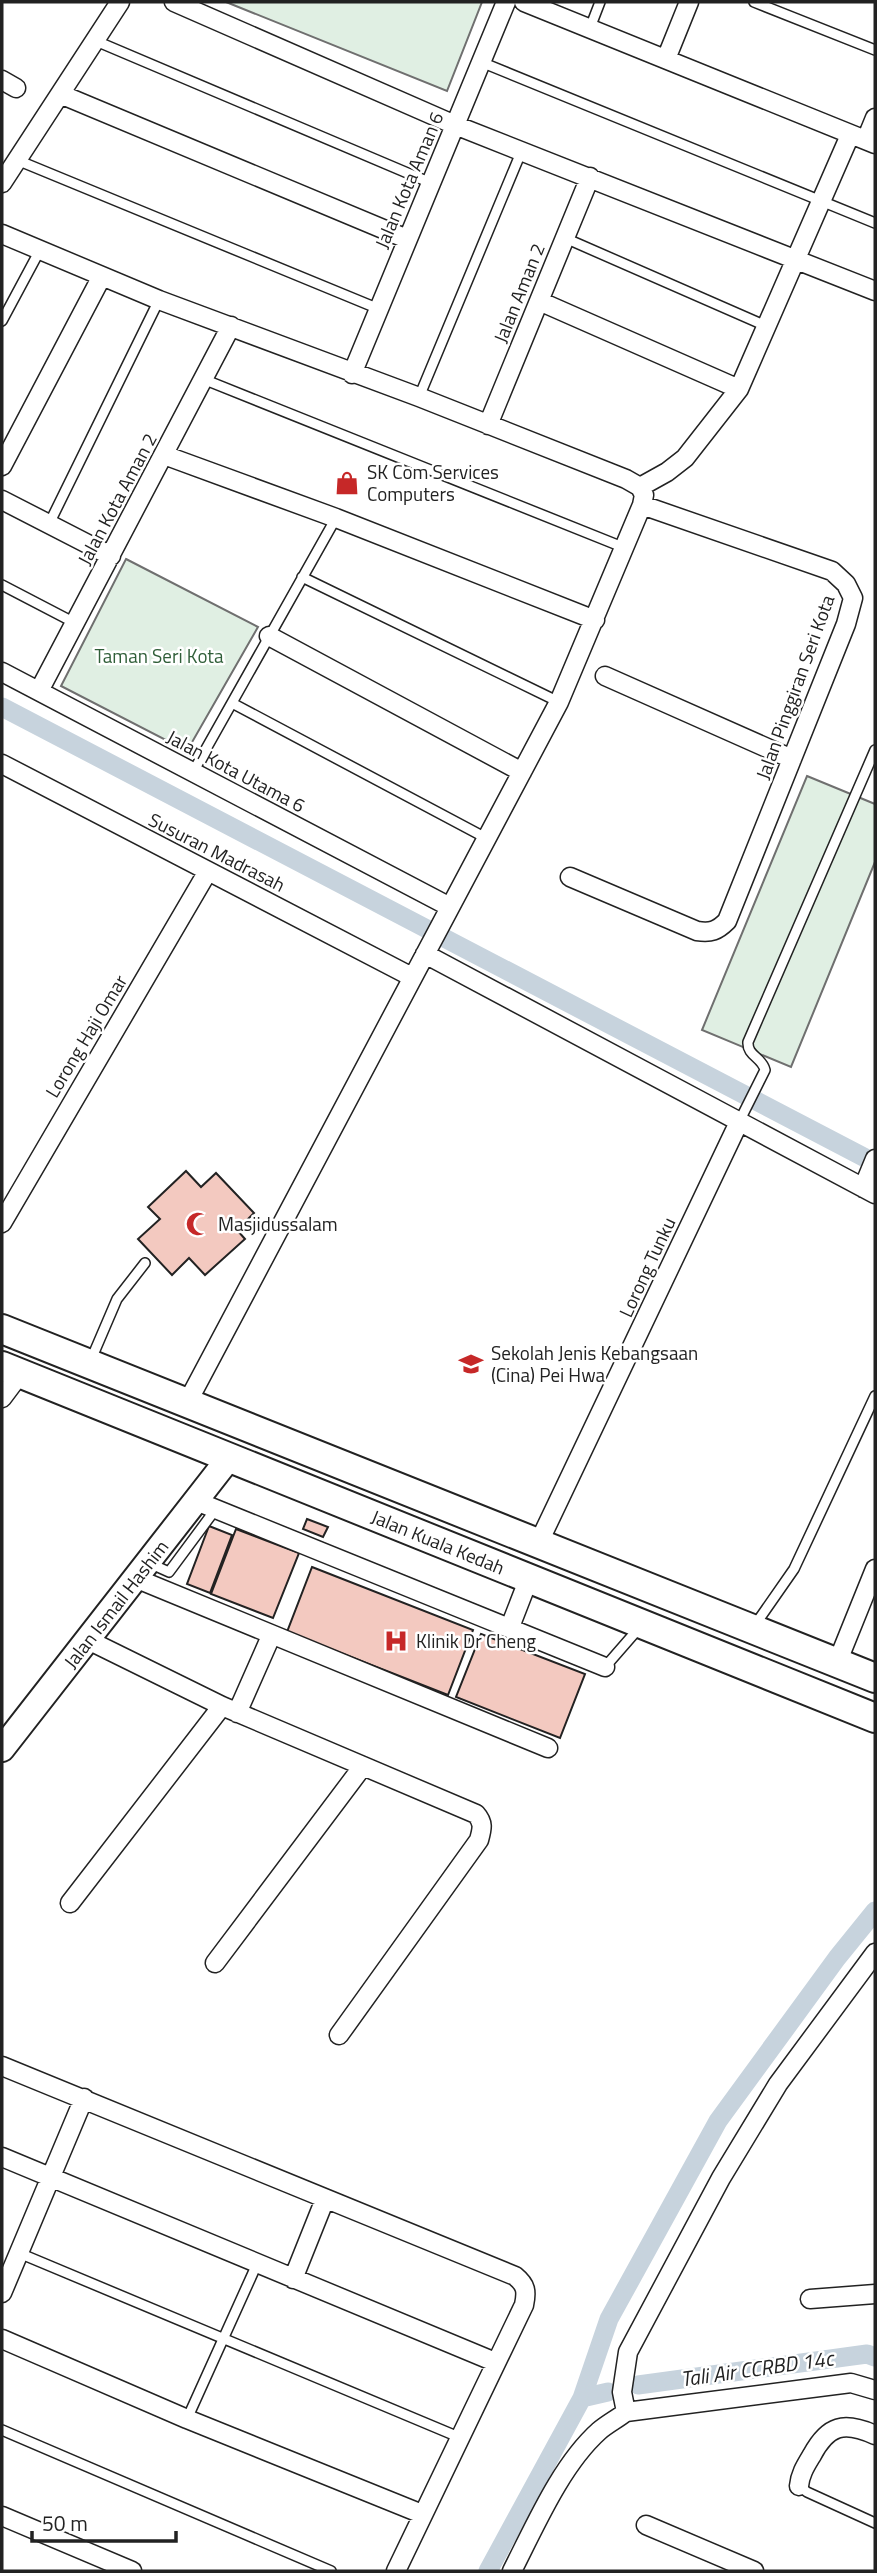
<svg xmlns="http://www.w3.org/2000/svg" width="877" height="2573" font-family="'Titillium Web',sans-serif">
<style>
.green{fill:#e0efe3;stroke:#6f6f6f;stroke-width:2}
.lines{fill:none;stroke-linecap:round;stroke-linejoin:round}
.canal{stroke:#c7d3dd;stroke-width:19}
.building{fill:#f3c9c0;stroke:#222;stroke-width:2}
.lane-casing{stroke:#222;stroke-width:12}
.street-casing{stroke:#222;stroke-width:21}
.secondary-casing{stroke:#222;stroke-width:28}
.primary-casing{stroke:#222;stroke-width:32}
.lane{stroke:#fff;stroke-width:9}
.street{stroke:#fff;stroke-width:18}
.secondary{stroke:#fff;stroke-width:24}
.primary{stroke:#fff;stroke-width:28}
.labels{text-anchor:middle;stroke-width:5;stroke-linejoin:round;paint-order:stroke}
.street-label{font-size:19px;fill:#222;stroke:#fff}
.poi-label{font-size:19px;fill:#222;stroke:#fff;text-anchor:start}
.park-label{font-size:19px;fill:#2f5e38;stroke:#fff}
.water-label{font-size:21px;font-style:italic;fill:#222;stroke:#fff}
</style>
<rect width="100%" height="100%" fill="#fff"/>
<path class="green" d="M226 2H482L447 91Z
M126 559 258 627 187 751 61 686Z
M807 776 875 804V862L791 1067 702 1030Z"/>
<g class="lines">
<path class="canal" d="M2 707 875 1163
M638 2385 867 2354 875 2357
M582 2398 608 2392
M488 2571 582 2398 609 2319 718 2121 837 1958 875 1911"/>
</g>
<path class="building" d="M186 1171 201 1187 216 1173 254 1213 237 1230 245 1239 205 1275 189 1258 172 1275 138 1239 160 1219 148 1207Z
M307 1519 328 1527 323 1537 303 1529Z
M209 1526 232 1535 210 1593 187 1584Z
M236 1529 299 1553 273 1618 211 1594Z
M312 1567 473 1630 448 1695 287 1632Z
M481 1634 585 1674 560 1738 456 1697Z"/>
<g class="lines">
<g class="lane-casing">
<path id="lane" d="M754 2 875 50
M590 28 600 2
M96 41 431 183
M481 62 875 223
M17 160 379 309
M565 238 766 326
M2 321 40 250
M203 379 625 548
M419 397 522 150
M49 524 159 300
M302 577 559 702
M2 585 75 623
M232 703 486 838
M193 772 336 518
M739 1122 765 1070C762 1057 747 1056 748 1042L875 750
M90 1362 117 1299 145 1263
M149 1563 169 1572 215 1510
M755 1625 794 1569 875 1396
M605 1667 639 1628
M19 2253 461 2438
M187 2419 257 2264
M2 2430 331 2571
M799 2486 807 2492 875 2523"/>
</g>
<g class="street-casing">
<path id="street" d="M174 2 455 125 875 291
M524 2 875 144
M666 59 689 2
M2 80 16 88
M60 94 407 239
M866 140 875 118
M2 183 120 2
M2 234 159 300 419 397 626 479 640 487 644 495 642 505 559 702 187 1403
M539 301 739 389
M352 374 506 2
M488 425 590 177
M164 455 336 518 595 620
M2 466 102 276
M640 487 667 472 685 458 739 389 850 135
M2 500 111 556
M269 636 522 772
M2 672 450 907
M605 676 792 759
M39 691 231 326
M2 764 412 977
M570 877 697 931C711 933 717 931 727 921L846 624 853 598 846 584 832 571 642 505
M425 954 875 1194
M863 1188 875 1159
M2 1223 208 871
M2 1398 20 1374
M196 1501 605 1667
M538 1544 739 1122
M135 1578 548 1748
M510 1627 529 1578
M88 1640 222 1706 476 1814C484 1823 482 1829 479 1840L339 2035
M837 1663 875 1569
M237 1713 271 1636
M70 1903 222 1706
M215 1963 363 1766
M2 2066 515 2276C526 2285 527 2291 524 2305L396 2571
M2 2157 495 2362
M293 2279 325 2199
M2 2293 84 2098
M810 2299 875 2294
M2 2339 187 2419 422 2514
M626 2412 622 2392 628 2352 721 2178 778 2084 875 1953
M799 2486C800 2474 806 2465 812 2455 828 2425 844 2421 875 2435
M2 2516 132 2571
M646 2525 754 2571
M512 2571C535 2526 561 2465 599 2431 607 2424 617 2419 626 2412L851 2383 875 2390"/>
</g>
<g class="secondary-casing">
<path id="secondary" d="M2 1749 229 1458"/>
</g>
<g class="primary-casing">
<path id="primary" d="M2 1329 875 1678
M2 1366 875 1718"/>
</g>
<use href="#lane" class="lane"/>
<use href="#street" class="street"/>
<use href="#secondary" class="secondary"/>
<use href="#primary" class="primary"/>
</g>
<defs>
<g id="shop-bare" transform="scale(1.89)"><path d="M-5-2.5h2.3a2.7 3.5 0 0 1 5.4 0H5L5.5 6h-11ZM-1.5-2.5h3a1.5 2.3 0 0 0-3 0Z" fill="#c62828" stroke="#fff" stroke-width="2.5" paint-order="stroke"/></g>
<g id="mosque-bare" transform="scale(1.89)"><path d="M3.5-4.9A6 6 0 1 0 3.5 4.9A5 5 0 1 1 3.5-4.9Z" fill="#c62828" stroke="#fff" stroke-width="2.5" paint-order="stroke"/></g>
<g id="school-bare" transform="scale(1.89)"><path d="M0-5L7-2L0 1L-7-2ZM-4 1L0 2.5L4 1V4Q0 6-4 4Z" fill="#c62828" stroke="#fff" stroke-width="2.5" paint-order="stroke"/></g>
<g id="hospital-bare" transform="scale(1.89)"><path d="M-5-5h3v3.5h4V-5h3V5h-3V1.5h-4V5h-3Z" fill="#c62828" stroke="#fff" stroke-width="2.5" paint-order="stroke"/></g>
</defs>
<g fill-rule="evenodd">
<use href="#shop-bare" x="347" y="483"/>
<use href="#mosque-bare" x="198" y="1224"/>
<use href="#school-bare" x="471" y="1364"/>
<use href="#hospital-bare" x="396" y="1641"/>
</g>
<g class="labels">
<g class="street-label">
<text transform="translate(409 180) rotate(-67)" y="7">Jalan Kota Aman 6</text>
<text transform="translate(519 293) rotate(-68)" y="7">Jalan Aman 2</text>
<text transform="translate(117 499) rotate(-62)" y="7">Jalan Kota Aman 2</text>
<text transform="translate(795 687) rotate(-70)" y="7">Jalan Pinggiran Seri Kota</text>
<text transform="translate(236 771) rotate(28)" y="7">Jalan Kota Utama 6</text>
<text transform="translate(217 852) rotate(27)" y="7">Susuran Madrasah</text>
<text transform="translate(86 1036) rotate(-59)" y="7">Lorong Haji Omar</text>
<text transform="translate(647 1267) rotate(-65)" y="7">Lorong Tunku</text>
<text transform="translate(438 1542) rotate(22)" y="7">Jalan Kuala Kedah</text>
<text transform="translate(116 1604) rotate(-52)" y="7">Jalan Ismail Hashim</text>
</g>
<g class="poi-label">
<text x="367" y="479">SK Com Services<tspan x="367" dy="22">Computers</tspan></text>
<text x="218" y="1231">Masjidussalam</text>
<text x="491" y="1360">Sekolah Jenis Kebangsaan<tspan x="491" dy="22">(Cina) Pei Hwa</tspan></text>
<text x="416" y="1648">Klinik Dr Cheng</text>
</g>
<g class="park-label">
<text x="159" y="663">Taman Seri Kota</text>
</g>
<g class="water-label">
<text transform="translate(757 2369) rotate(-8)" y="7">Tali Air CCRBD 14c</text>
</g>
</g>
<rect width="877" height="2573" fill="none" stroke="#222222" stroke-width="7"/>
<path d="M32 2531v10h144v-10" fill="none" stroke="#222222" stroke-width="3.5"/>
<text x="42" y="2531" font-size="21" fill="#222222" stroke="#ffffff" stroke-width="5" paint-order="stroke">50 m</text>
</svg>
